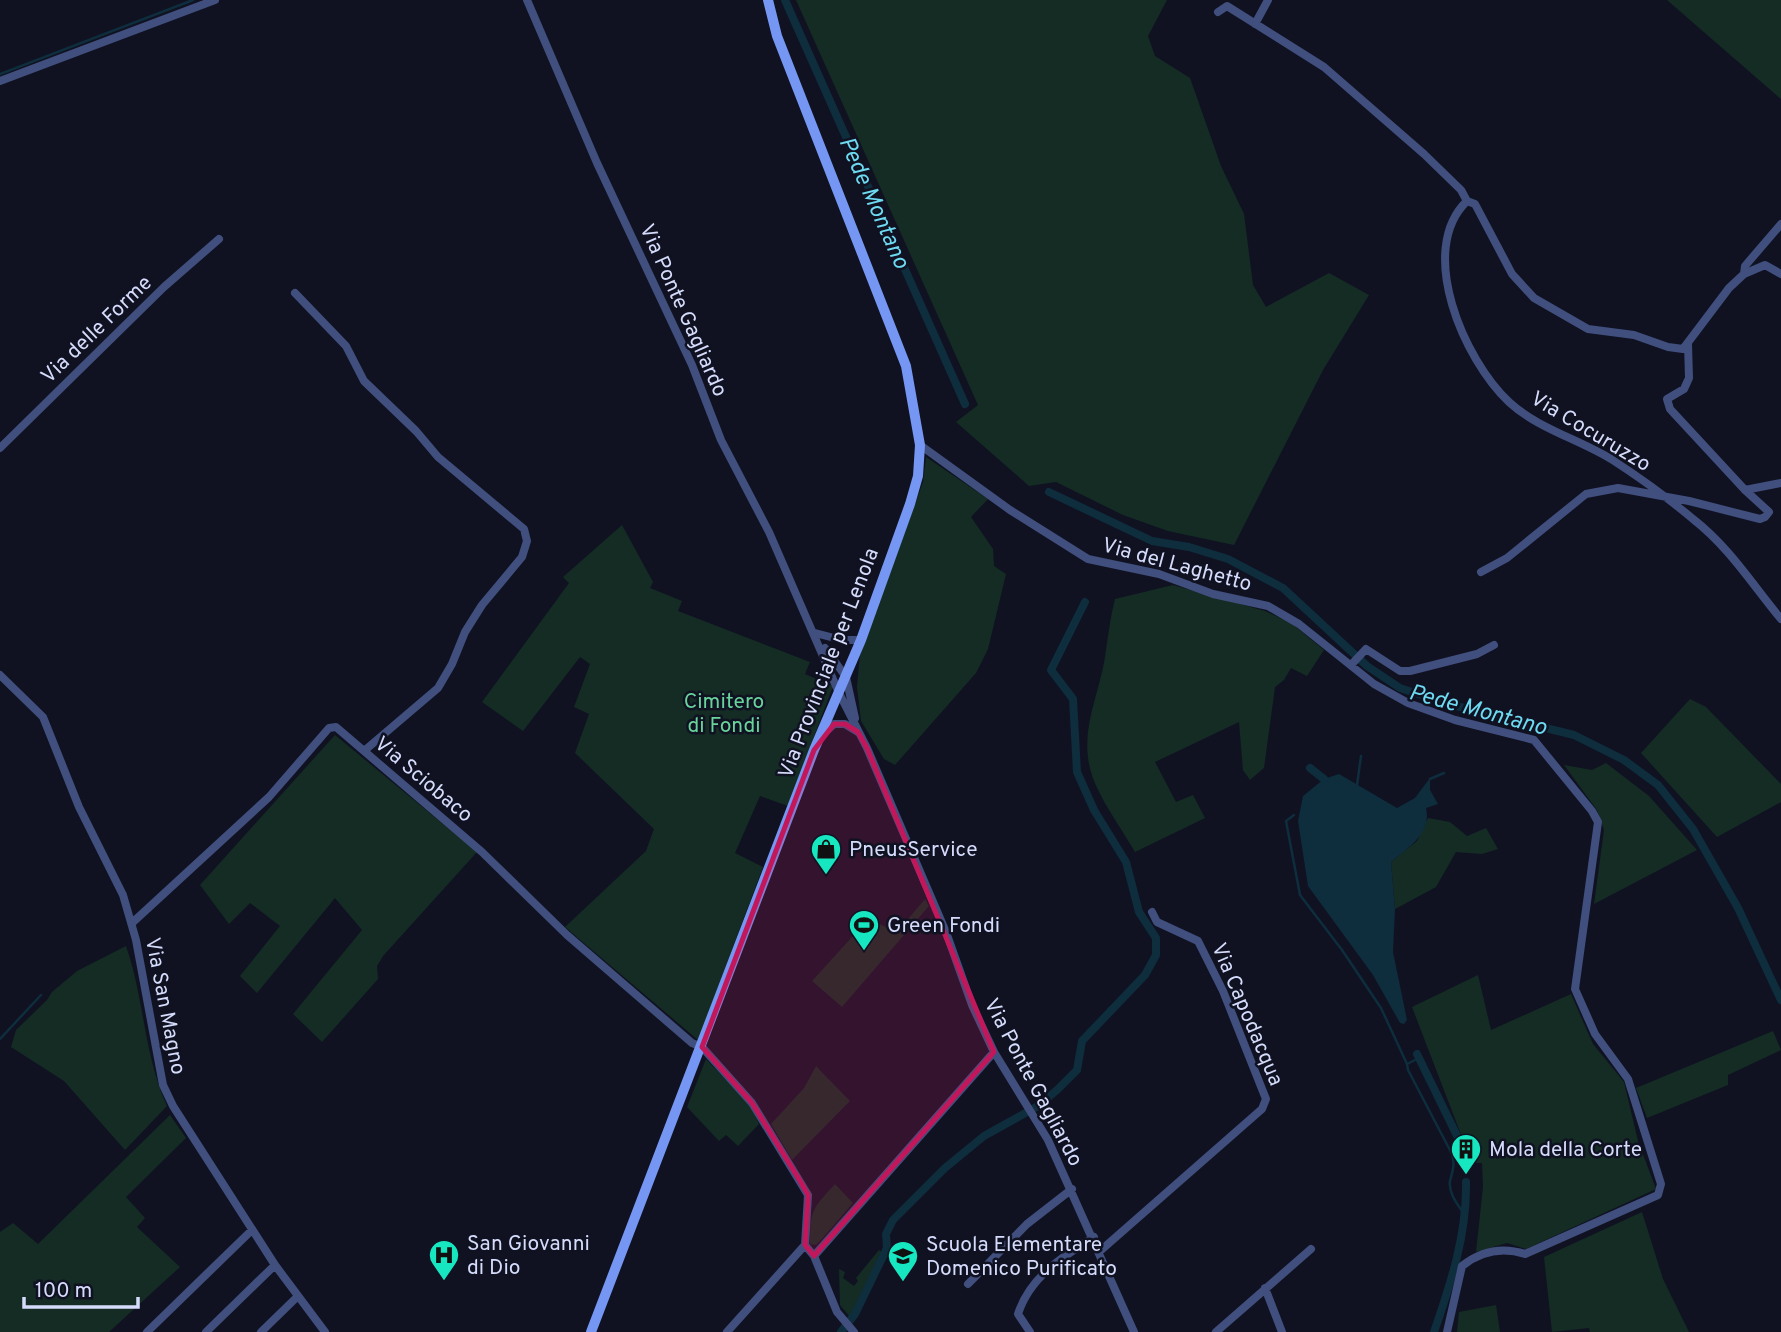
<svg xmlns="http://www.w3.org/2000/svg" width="1781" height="1332" font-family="Overpass,sans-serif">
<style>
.green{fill:#142c24}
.water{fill:#0e2d3d}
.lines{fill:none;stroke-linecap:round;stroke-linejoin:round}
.stream{stroke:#0e2d3d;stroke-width:2.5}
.canal{stroke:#0e2d3d;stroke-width:8}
.minor{stroke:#404f7d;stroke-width:8}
.secondary{stroke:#7596f2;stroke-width:10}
.marked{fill:#c2185b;fill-opacity:0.2;stroke:#c2185b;stroke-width:5;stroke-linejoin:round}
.labels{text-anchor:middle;stroke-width:5;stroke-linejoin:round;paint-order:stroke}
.street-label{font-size:21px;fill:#d5dcfb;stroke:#101222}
.park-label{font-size:21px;fill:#68d49b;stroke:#101222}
.poi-label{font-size:21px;fill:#d5dcfb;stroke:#101222;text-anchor:start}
.water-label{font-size:23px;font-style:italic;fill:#6ddaf1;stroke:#101222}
</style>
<rect width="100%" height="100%" fill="#101222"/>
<path class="green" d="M796 0H1167L1148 36 1155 56 1190 78 1221 166 1244 214 1253 285 1266 307 1329 273 1369 295 1323 370 1234 545 1168 531 1123 515 1056 482 1029 486 956 422 978 405Z
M1667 0H1781V99Z
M926 457 988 499 971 517 993 549 994 566 1006 574 988 649 976 673 895 765 884 759 861 721 857 687 860 654 923 482Z
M622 525 653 582 650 588 682 601 678 611 810 662 805 674 833 686 788 806 760 796 735 853 763 867 698 1040 565 927 646 851 654 829 575 753 589 714 574 707 590 664 580 657 523 731 482 702 569 583 563 577Z
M1173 585 1265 611 1291 623 1324 650 1307 676 1291 668 1284 680 1275 687 1264 768 1250 780 1243 770 1239 722 1155 762 1176 802 1193 795 1205 818 1135 852C1122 829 1098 797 1091 772 1079 731 1099 696 1105 657 1108 637 1110 619 1115 599Z
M1690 699 1706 707 1781 784V802L1717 837 1641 753Z
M335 735 477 852 383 956 377 966 378 979 322 1042 293 1014 362 930 335 898 257 993 240 976 280 926 250 903 229 924 200 885Z
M1606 763 1649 796 1697 850 1594 904 1604 830 1597 810 1564 765 1592 770Z
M1428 818 1450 822 1467 836 1486 828 1498 849 1482 854 1456 852 1436 887 1395 909 1391 862 1417 841Z
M925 899 929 906 842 1007 812 981 851 938 873 921 897 932Z
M126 946C144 997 144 1056 167 1106L125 1150 64 1081 11 1047 16 1030 47 1000 52 992 77 971Z
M1478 975 1491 1030 1571 994 1593 1044 1624 1082 1638 1141 1656 1189 1526 1249 1507 1243 1476 1252 1483 1187 1482 1163H1472L1412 1007Z
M1773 1031 1781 1050 1728 1075V1085L1647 1118 1636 1088Z
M706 1059 750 1105 759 1124 738 1146 726 1135 719 1141 687 1107Z
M816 1066 850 1101 792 1160 771 1124 804 1088Z
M170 1115 186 1138 126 1197 145 1218 137 1227 180 1267 109 1332H0V1232L13 1223 38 1244Z
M835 1184 853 1203 822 1239 816 1245 810 1244C810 1210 812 1209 835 1184Z
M1642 1212 1663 1279 1689 1332H1590L1589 1328 1552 1332 1544 1257Z
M879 1250 882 1252 850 1317 840 1305 839 1269 845 1272 843 1278 854 1286 858 1281 856 1278Z
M1496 1305 1500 1332H1457L1459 1312Z"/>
<path class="water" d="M1339 774 1397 808 1415 798 1430 778V790L1438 804 1426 808C1432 833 1408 848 1391 862L1395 909 1393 952 1407 1020 1404 1024 1400 1023 1373 975 1308 886 1298 821 1303 796 1324 779Z"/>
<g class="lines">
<path class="stream" d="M0 74 193 0
M1430 779 1444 773
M1357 785 1361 756
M1294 815 1286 821 1300 895 1342 950 1381 1008 1407 1064
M0 1039 41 995
M1419 1058 1407 1064 1408 1070 1452 1154C1455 1166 1453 1169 1450 1181 1448 1194 1459 1206 1466 1217"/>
<path class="canal" d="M785 0 965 404
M1049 492 1152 541 1189 547 1228 559 1283 588 1367 666 1400 688 1448 704 1574 735 1624 760 1658 785 1693 829 1738 908 1781 1000
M1310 768 1324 779
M1417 1054 1465 1152 1466 1170
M841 1332 855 1314 887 1248 886 1234 893 1220 945 1168 984 1136 1038 1106 1057 1090 1077 1070 1082 1041 1145 975 1156 955V938L1139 912 1126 862 1094 810 1077 772 1073 699 1051 670 1085 602
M1434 1332C1451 1283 1467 1234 1466 1182"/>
<path class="minor" d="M527 0 597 163 692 365 721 440 769 532 839 693 867 748 946 932 972 1005 994 1052 1048 1140 1134 1332
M1218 12 1227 6 1324 67 1424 154 1461 190 1467 201
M1255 24 1268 0
M0 81 215 0
M1744 274 1745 266 1781 224
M1781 274 1765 265 1744 274 1729 288 1683 349 1668 347 1634 335 1588 329 1534 298 1512 274 1475 204 1467 201C1416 250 1464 360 1509 402 1537 428 1578 439 1611 459 1639 477 1668 498 1693 519 1729 547 1752 584 1781 619
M295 293 346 346 364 381 416 431 438 457 524 529 527 541 522 557 482 605 465 632 452 664 438 688 364 751
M920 445 1010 510 1088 559 1159 574 1213 594 1268 606 1299 624 1374 684 1408 703 1455 720 1534 740 1592 811 1598 822 1575 989 1595 1034 1628 1079 1661 1184 1658 1195 1525 1254C1503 1247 1481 1251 1462 1266L1447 1332
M0 448 164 287 219 239
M1745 490 1781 483
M1481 572 1507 558 1586 494 1618 488 1689 501 1760 519 1765 517 1769 512 1745 490 1670 409 1667 399 1684 389 1689 378 1688 344
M815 633 842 640H861
M825 648 846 677 855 718
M1351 665 1366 649 1400 671H1410L1477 654 1494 645
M0 675 43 717 79 807 123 895 136 940 163 1085 173 1106 275 1265 325 1332
M822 735 834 724H845L858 732
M132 923 269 797 329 728 336 727 482 852 567 935 692 1043 702 1047 752 1103 808 1195 805 1245 814 1256 837 1312 854 1332
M1100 1251 1262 1109 1266 1099 1223 991 1198 941 1157 922 1152 912
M814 1256 994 1052
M968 1284 1027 1224 1072 1189
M1265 1288 1282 1332
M147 1332 252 1230
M206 1332 275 1265
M261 1332 297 1297
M727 1332 805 1245
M1030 1332 1018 1314C1030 1277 1062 1257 1094 1237
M1216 1332 1311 1249"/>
<path class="secondary" d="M591 1332 814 750 861 640 910 504 918 476 920 445 906 366 777 36 768 0"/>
</g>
<path class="marked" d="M834 724H845L858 732 867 748 994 1052 814 1256 805 1245 808 1195 800 1181 752 1103 702 1047 814 750Z"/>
<defs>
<g id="shop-pin" transform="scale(1.575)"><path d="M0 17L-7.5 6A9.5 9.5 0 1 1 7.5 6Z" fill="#16e7c1" stroke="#101222"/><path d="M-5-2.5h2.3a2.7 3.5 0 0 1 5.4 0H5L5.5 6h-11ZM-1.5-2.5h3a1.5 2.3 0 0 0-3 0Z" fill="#111"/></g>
<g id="stadium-pin" transform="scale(1.575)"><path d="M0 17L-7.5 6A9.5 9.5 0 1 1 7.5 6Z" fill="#16e7c1" stroke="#101222"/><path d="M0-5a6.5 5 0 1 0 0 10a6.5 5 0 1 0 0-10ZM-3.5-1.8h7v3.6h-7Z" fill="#111"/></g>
<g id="building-pin" transform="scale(1.575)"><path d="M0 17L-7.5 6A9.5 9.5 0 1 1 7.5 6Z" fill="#16e7c1" stroke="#101222"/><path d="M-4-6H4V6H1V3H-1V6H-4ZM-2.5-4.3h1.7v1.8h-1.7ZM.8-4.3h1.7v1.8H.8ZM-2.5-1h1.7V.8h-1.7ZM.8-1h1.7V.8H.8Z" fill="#111"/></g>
<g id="hospital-pin" transform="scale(1.575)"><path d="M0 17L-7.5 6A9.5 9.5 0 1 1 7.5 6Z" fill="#16e7c1" stroke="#101222"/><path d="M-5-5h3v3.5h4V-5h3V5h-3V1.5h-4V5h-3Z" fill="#111"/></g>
<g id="school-pin" transform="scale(1.575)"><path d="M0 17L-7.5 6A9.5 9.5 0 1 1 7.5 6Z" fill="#16e7c1" stroke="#101222"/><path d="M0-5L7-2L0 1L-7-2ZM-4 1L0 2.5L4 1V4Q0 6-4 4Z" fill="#111"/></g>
</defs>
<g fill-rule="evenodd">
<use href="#shop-pin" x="826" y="849"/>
<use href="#stadium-pin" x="864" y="925"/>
<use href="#building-pin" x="1466" y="1149"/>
<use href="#hospital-pin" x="444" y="1255"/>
<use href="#school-pin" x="903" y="1256"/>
</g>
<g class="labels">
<g class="street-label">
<text transform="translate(684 310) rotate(66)" y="7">Via Ponte Gagliardo</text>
<text transform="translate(96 329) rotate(-44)" y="7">Via delle Forme</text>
<text transform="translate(1591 431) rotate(31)" y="7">Via Cocuruzzo</text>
<text transform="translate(1177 564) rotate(15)" y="7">Via del Laghetto</text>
<text transform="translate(828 663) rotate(-69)" y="7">Via Provinciale per Lenola</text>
<text transform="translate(424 779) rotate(40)" y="7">Via Sciobaco</text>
<text transform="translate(166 1006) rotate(79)" y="7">Via San Magno</text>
<text transform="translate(1248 1014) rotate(67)" y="7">Via Capodacqua</text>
<text transform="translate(1034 1082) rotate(62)" y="7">Via Ponte Gagliardo</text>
</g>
<g class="park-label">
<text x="724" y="708">Cimitero<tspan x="724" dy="24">di Fondi</tspan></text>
</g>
<g class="poi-label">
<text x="849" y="856">PneusService</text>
<text x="887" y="932">Green Fondi</text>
<text x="1489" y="1156">Mola della Corte</text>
<text x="467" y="1250">San Giovanni<tspan x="467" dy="24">di Dio</tspan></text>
<text x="926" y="1251">Scuola Elementare<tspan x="926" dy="24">Domenico Purificato</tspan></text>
</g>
<g class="water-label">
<text transform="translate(875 202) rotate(66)" y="8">Pede Montano</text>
<text transform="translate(1478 709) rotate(15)" y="8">Pede Montano</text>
</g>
</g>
<path d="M24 1297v10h114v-10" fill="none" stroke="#d5dcfb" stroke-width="3.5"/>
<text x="35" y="1297" font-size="21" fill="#d5dcfb" stroke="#101222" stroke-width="5" paint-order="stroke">100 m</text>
</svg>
